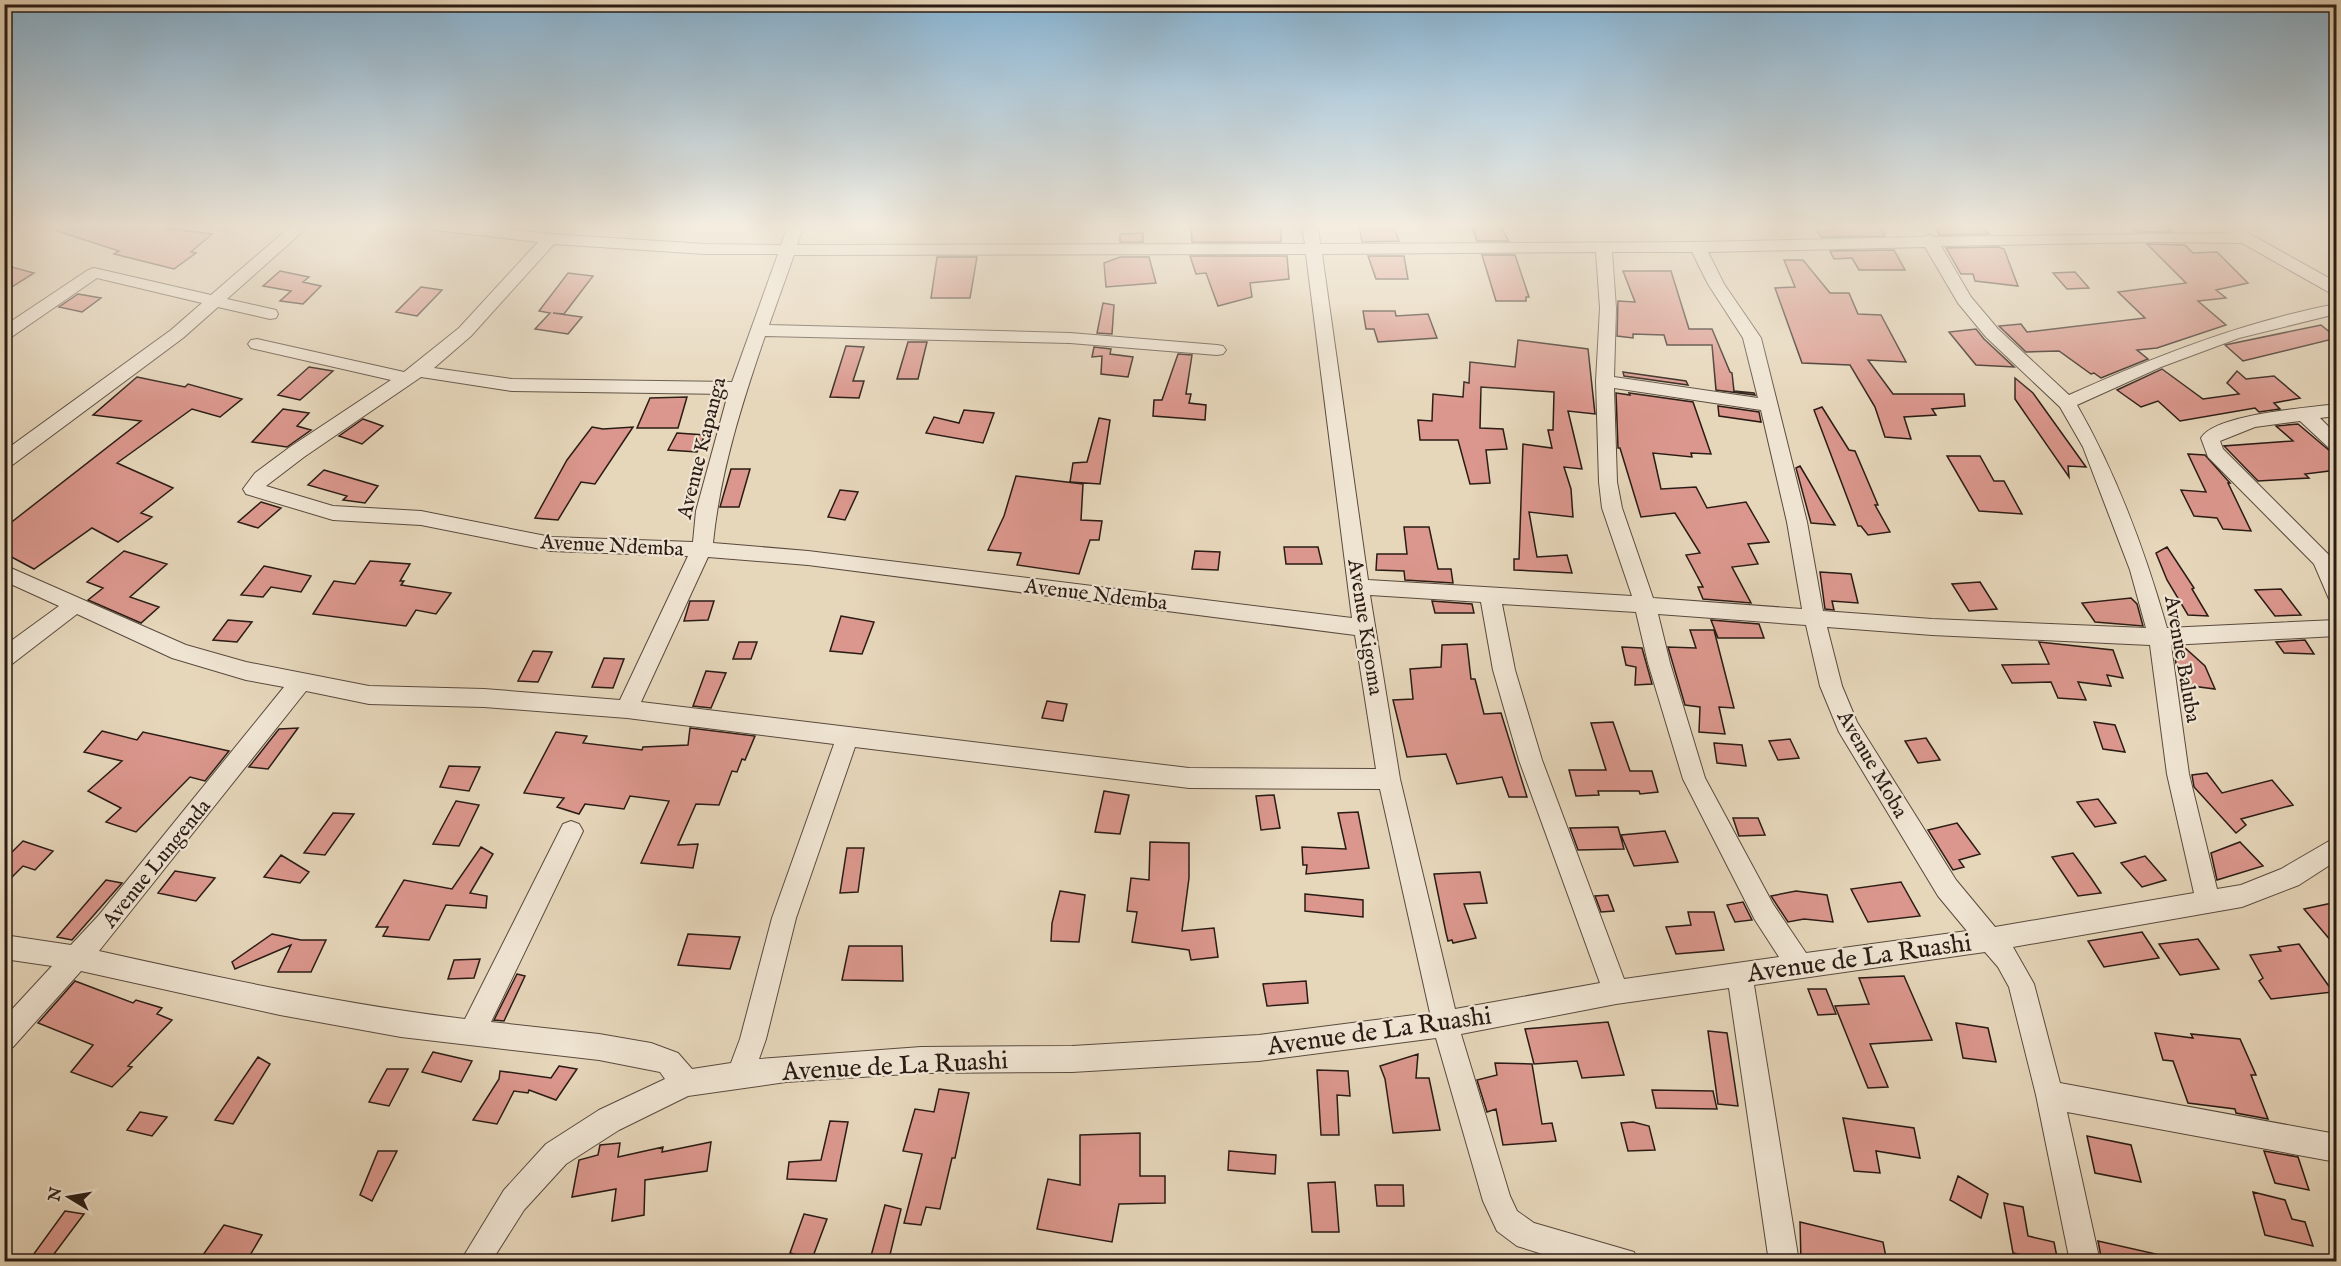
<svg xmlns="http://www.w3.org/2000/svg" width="2341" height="1266" font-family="'IM FELL English',serif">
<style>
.building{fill:#db978d;stroke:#2a1c15;stroke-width:1.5}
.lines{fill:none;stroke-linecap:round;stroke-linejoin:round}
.minor-casing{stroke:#594a3e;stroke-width:2}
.minor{fill:#efe4d2;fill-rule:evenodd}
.labels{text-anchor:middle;stroke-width:4.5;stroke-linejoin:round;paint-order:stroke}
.street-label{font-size:21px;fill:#2a1c15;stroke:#efe4d2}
.near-street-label{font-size:26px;fill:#2a1c15;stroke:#efe4d2}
</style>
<rect width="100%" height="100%" fill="#e6d6ba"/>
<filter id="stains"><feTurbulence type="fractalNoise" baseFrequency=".00333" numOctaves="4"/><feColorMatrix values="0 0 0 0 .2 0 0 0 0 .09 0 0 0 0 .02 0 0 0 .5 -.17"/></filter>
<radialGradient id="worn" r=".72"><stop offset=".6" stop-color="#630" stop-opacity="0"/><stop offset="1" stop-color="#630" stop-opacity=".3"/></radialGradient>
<path class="building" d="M97 225H168L165 228 212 234 191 252 196 253 174 269 114 254 119 251 57 231 58 227Z
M1191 225H1281V242H1192Z
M1359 225H1393L1399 241 1362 242Z
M1472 225H1499L1509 241H1477Z
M1813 225H1880L1885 236 1821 237Z
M1934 225H1982L1989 234 1939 235Z
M2128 225H2166L2172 232H2135Z
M1143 233V242H1120V234Z
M2147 244 2185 245 2193 253 2217 252 2248 283 2216 290 2226 298 2198 301 2226 325 2157 348 2137 350 2148 359 2101 378 2094 373 2091 374 2059 351 2026 352 1999 326 2021 324 2027 332 2145 318 2118 292 2186 283Z
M1998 247 2004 249 2018 286 1975 281 1973 274H1961L1946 248Z
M1894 250 1905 270H1859L1852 258 1834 259 1830 251Z
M1482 255H1515L1529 297H1526V301H1496Z
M1190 256H1287L1289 279 1250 283 1252 297 1218 306 1206 273 1196 274Z
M1368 256H1404L1408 279H1376Z
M937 257H977L970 298H931Z
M1120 257H1149L1156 283 1106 287 1104 263Z
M1784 260H1803L1830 293H1849L1858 314 1881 315 1906 362 1868 360 1893 394H1964L1965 406 1932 409 1936 415 1904 417 1911 439 1885 437 1875 407 1850 365 1802 363 1775 288 1795 287Z
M4 265 34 273 4 292Z
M280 271 309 277 303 282 321 286 303 304 280 301 291 291 263 286Z
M1623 271H1671L1689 329H1712L1730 372 1732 373 1734 391 1754 393 1755 395 1716 390 1712 345H1667L1664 335 1633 334V338L1617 336 1618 301 1635 302Z
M2075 272 2089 288 2067 289 2053 273Z
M568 273 593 276 564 314 553 313 582 317 568 334 535 329 550 313 539 311Z
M421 287 442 290 417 316 396 312Z
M78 294 101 298 82 312 59 307Z
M1103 303 1114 305 1112 334 1097 333Z
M1363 311H1395L1396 316 1428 314 1437 338 1378 342 1374 329H1366Z
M2321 325 2337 338 2243 361 2225 345Z
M1976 329 1984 339 2014 367 1976 365 1949 332Z
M1518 340 1588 349 1595 414 1568 411 1582 469 1564 467 1571 489 1573 517 1529 512 1537 557 1567 555 1572 573 1514 570V559H1519L1523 444 1552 448 1548 430H1553L1554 392 1481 387 1480 428 1503 429 1507 449 1486 450 1490 483 1470 484 1458 440H1420L1418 420 1432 421 1433 394 1463 397 1464 382 1469 383 1470 362 1515 367Z
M908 342H927L918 379H897Z
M846 346 864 347 853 381H864L859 398 830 397Z
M1094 347 1111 349 1110 354 1133 357 1128 377 1101 374 1102 356 1092 357Z
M1178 354 1192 355 1186 394H1191L1189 403 1206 405 1205 420 1153 416 1154 400H1162Z
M309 367 333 371 300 400 278 395Z
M2162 369 2203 399 2239 394 2227 383 2237 371 2246 379 2274 376 2300 398 2274 403 2280 409 2259 412 2255 408 2180 421 2158 401 2141 407 2117 390Z
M1623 372 1686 381 1688 385 1624 376Z
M137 377 185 387 188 384 242 399 220 417 192 409 117 463 173 488 141 513 152 517 118 542 92 528 34 569 4 553V528L141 421 93 415Z
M2015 378 2033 393 2086 467 2068 466 2069 477 2015 399Z
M1616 393 1630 395 1629 393 1693 402 1711 454 1691 453 1692 457 1653 453 1661 489 1696 487 1707 508 1746 502 1769 542 1748 544 1758 564 1732 567 1751 603 1703 599 1698 587H1703L1686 555 1700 553 1675 513 1641 517 1620 448H1618Z
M687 397 678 428H637L650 398Z
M1718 406 1759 412 1761 422 1719 416Z
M1822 407 1849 450 1855 451 1878 505H1875L1890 532 1868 535 1861 526H1858L1814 410Z
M283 409 309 413 297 426 311 430 287 447 252 442Z
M964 410 994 413 983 443 926 433 934 417 959 423Z
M1099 418 1110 420 1100 484 1070 482 1073 463 1087 462Z
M363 419 383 426 362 444 339 436Z
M2298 424 2337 457V470L2305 474 2309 478 2258 481 2224 446 2293 441 2276 426Z
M592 427 603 429 633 427 595 484 581 482 558 520 535 518 567 460Z
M677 433 705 435 697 452 668 450Z
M2188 454 2205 455 2230 483H2228L2251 531 2223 529 2217 518 2194 516 2181 490 2206 492Z
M1947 456H1980L1994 481H2004L2022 514 1979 511Z
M1800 466 1835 525 1811 523 1796 468Z
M731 469H750L739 507H720Z
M324 470 378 486 365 503 343 500 347 496 308 485Z
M1016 476 1083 484 1081 520 1102 521 1099 540H1090L1079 574 1017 565 1021 553 988 550 1004 516Z
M840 490 858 492 845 520 828 517Z
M261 502 281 508 258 528 238 522Z
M1404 527H1429L1438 569H1451L1453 583 1405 580 1404 571 1376 570 1377 554H1407Z
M1284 547H1318L1322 564H1286Z
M2167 547 2194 588 2192 589 2208 616 2188 615 2167 580 2156 553Z
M124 551 167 564 130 597 159 607 141 623 88 600 103 588 87 582Z
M1195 551 1220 552 1218 570 1192 569Z
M370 561 410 564 400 581H404L401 585 451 593 436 614 416 610 406 626 313 614 334 581 355 584Z
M264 566 311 576 301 592 271 587 263 597 241 595Z
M1820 572 1851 574 1858 603 1832 601 1834 610 1825 609Z
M1980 582 1997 609 1969 611 1952 584Z
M2281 589 2301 615 2275 616 2255 590Z
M2131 598 2137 604 2143 626 2095 622 2082 603Z
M690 601H714L708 620 684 621Z
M1432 601 1472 604 1474 613H1435Z
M841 616 874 622 862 654 830 651Z
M228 620 252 622 237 642 213 640Z
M1711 620 1759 624 1764 638H1718Z
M1690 630H1714L1734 708 1719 707 1725 734 1699 732 1700 707 1685 705 1668 647 1696 648Z
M2305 640 2314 654 2284 653 2276 642Z
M739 642H757L751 659H733Z
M2039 642 2113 650 2123 678 2107 675 2111 686 2078 682 2086 700 2058 698 2051 682 2012 683 2002 665 2049 664Z
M1467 644 1471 679H1475L1484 714 1501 713 1527 797H1509L1502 777 1457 784 1446 754 1407 757 1393 700 1413 699 1410 669 1441 667 1442 645Z
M1622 647 1642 648 1652 684 1635 685 1636 667 1626 665Z
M2174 647H2184L2205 666 2215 689 2184 685 2176 664Z
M533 651 552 652 538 682 518 681Z
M604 658 624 659 613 688 592 687Z
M706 671 726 673 711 708 693 706Z
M1047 701 1067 704 1063 721 1042 718Z
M1613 722 1630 771H1652L1658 792 1640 794 1639 791H1598L1599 795 1576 796 1569 770H1606L1591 723Z
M2094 722 2115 725 2125 752 2103 749Z
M298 728 268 769 249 767 279 729Z
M690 728 755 736 745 760 742 759 737 772 732 771 719 805 696 804 678 845 698 844 693 868 641 863 669 801 630 796 624 809 585 804 579 814 557 807 564 798 524 793 556 732 587 736 583 743 642 750 643 747 688 745Z
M102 731 137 740 143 732 229 751 205 781 190 777 136 832 106 822 121 808 88 791 122 761 84 752Z
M1926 738 1940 760 1918 763 1905 741Z
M1790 739 1799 758 1778 760 1769 741Z
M1714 743 1742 745 1746 766 1717 763Z
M449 766 480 767 469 791 440 787Z
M2207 773 2222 793 2272 780 2293 805 2241 819 2246 825 2236 833 2194 787 2192 775Z
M1104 791 1129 795 1120 834 1095 832Z
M1274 795 1280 828 1261 830 1256 796Z
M2098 799 2116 823 2095 827 2077 802Z
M456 801 479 805 459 846 433 844Z
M1358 812 1369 868 1306 874 1307 865H1303L1302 847 1346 849 1338 813Z
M333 813 354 814 325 855 304 853Z
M1733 818H1758L1765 835 1739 836Z
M1957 823 1980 854 1959 860 1964 867 1953 870 1928 830Z
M1618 827 1624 849 1578 850 1570 828Z
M1665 831 1678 862 1634 866 1621 835Z
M23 841 53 851 35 870 23 866 4 885V860Z
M1150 842 1189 843V878L1182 931 1214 928 1218 957 1191 960 1189 950 1132 942 1137 912 1127 911 1131 878 1149 880Z
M2240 842 2263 866 2217 880 2211 853Z
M481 847 493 854 470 893 487 896 486 908 446 905 429 940 383 936 388 927H376L404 880 452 889Z
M847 848H864L858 892 840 893Z
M2073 853 2091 878 2101 893 2078 896 2052 857Z
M281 855 309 872 300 883 264 877Z
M2145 856 2166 880 2142 887 2121 863Z
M175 871 215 878 196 901 158 893Z
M1480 872 1487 903 1464 904 1476 938 1453 943 1452 940 1448 941 1446 933 1434 874Z
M106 880 122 883 72 940 57 937Z
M1901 882 1920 916 1868 922 1851 889Z
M1060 891 1085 895 1079 942 1051 941 1052 923Z
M1796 891 1827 895 1833 922 1804 919 1788 922 1771 896Z
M1305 894 1363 900V917L1305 911Z
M1608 895 1614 911 1601 912 1595 896Z
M1743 902 1752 920 1735 922 1727 905Z
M2337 902V948L2304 909Z
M1688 912H1714L1724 950 1676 954 1666 927 1691 925Z
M2142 932 2159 958 2104 967 2088 941Z
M272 934 301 940H326L311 972H278L291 945 235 969 232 962Z
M688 934 740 937 730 969 678 965Z
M2198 939 2219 969 2180 975 2159 944Z
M2299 944 2333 992 2271 999 2259 981 2263 978 2250 955 2281 951 2278 947Z
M849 946H902L903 981 842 980Z
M480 959 474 978 448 979 454 960Z
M517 974 525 976 504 1021 494 1020Z
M1904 976 1932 1040 1870 1044 1888 1087 1868 1088 1835 1006 1869 1004 1859 978Z
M75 981 133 1003 136 1000 162 1008 157 1014 172 1020 128 1066 132 1067 112 1087 71 1072 93 1045 38 1023Z
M1306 981 1308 1003 1267 1006 1263 984Z
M1808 989H1826L1836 1014 1818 1015Z
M1608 1022 1624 1075 1582 1078 1577 1061 1534 1064 1525 1029Z
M1956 1023 1988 1028 1996 1062 1963 1058Z
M1708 1031 1727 1033 1738 1106 1718 1104Z
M2155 1033 2193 1038 2191 1034 2240 1039 2256 1075H2251L2268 1119 2236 1113 2235 1109 2188 1103 2173 1061 2163 1060Z
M433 1052 472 1061 461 1082 422 1072Z
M1418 1054 1416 1078H1429L1440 1130 1393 1133 1385 1079 1380 1066Z
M258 1057 270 1064 233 1124 215 1120Z
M1495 1063 1532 1064 1542 1124 1552 1123 1556 1141 1503 1145 1496 1109 1487 1112 1477 1080 1497 1075Z
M559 1066 577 1069 556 1100 529 1090 528 1093 514 1091 497 1124 473 1120 499 1079 500 1071 551 1078Z
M387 1069H408L389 1106 369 1102Z
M1317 1070 1348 1071 1350 1096 1337 1095 1339 1135H1321Z
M939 1089 969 1093 955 1158H952L940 1209 926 1207 921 1225 904 1223 922 1154 903 1151 915 1109 934 1112Z
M1652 1090 1713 1091 1717 1109 1656 1108Z
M140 1112 167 1117 152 1136 127 1130Z
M1843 1118 1914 1128 1920 1158 1876 1151 1880 1173 1854 1171Z
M830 1121 848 1122 836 1181 787 1179 789 1162 821 1160Z
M1633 1122 1649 1126 1655 1150 1628 1151 1621 1123Z
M1140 1133V1176H1165V1203L1119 1204 1112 1242 1037 1229 1048 1179 1080 1185V1135Z
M2087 1136 2131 1145 2141 1182 2095 1173Z
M711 1142 707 1171 645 1180 644 1215 612 1221 616 1189 572 1197 579 1160 598 1155 600 1145 620 1143 618 1157 663 1147 662 1152Z
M378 1151H397L372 1201 360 1195Z
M1229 1151 1276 1155 1275 1174 1228 1170Z
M2264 1151 2298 1157 2309 1190 2275 1183Z
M1958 1176 1988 1194 1981 1218 1950 1200Z
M1335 1182 1339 1232H1312L1308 1183Z
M1375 1185H1403L1404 1206H1377Z
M2253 1192 2285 1200 2292 1219 2305 1222 2313 1246 2265 1235Z
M2004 1203 2023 1207 2028 1236 2054 1242 2058 1262 2013 1253Z
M885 1205 901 1209 889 1259 871 1256Z
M65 1211 84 1214 48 1262H28Z
M804 1214 827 1219 812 1259 790 1253Z
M1800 1222 1883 1242 1887 1262H1801Z
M224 1225 262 1235 246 1262H198Z
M2098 1241 2156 1254 2155 1262H2102Z"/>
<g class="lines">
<g class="minor-casing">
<path id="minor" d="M292 225H310L227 299 276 310 278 314 276 318 270 319 218 307 183 338 11 466 4 467V451L171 330 202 303 97 278 10 338 4 339V326L88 270 94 268 211 295Z
M427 225H476L550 234 705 244 781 245 788 225H804L797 245 1305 244 1302 225H1318L1320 244 1698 242 1923 237 1929 235 1935 237 2228 233 2229 229H2241L2336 282V294L2330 293 2242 243 2156 242 1941 246 1971 297 1998 329 2069 395C2156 356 2243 322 2336 304V314L2239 338 2161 367 2077 405C2117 475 2145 551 2167 628L2336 620V636L2171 645 2189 774 2217 889 2241 885 2281 869 2336 837V861L2299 885 2242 907 2013 947 2034 984 2060 1083 2336 1134V1162L2067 1112 2100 1262H2070L2036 1095 2009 987 1998 967 1985 952 1754 985 1799 1262H1769L1729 988 1616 1004 1461 1034 1510 1196 1517 1211 1534 1223 1634 1252 1638 1262H1568L1517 1246 1497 1231 1483 1201 1436 1038 1259 1061 1072 1072 921 1073 786 1082 688 1096 619 1130 566 1164 524 1210 491 1262H460L504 1190 546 1144 599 1110 665 1079 660 1072 599 1060 401 1037 280 1015 81 971 13 1047 4 1051V1018L52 966 4 959V935L71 945 99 915 284 687 246 680 172 658 77 614 12 664 4 666V646L59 606 4 581V565L186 645 246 662 369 686 484 689 620 700 688 556 551 551 421 525 333 520 246 494 243 489 255 473 290 447 391 380 251 348 248 344 251 340 257 339 404 372 459 328 538 242 435 230ZM554 244 705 254H778L732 382 512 379 434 368 471 336ZM1925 247 1958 303 1986 337 2060 407 2083 447 2130 570 2146 628 1932 619 1823 611 1807 522 1761 338 1724 284 1708 252ZM1596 252 1600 308 1596 381 1599 482 1602 508 1632 596 1368 580 1322 254ZM1612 252H1692L1708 284 1743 338 1758 398 1614 377 1616 308ZM1306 254 1352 618 808 551 713 543C720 472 742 403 765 336L1070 343 1217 355 1223 354 1226 350 1223 346 1217 345 1070 333 769 325 794 255ZM421 377 512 391 728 394 696 511 693 542 551 537 421 511 333 506 266 486 304 457ZM1614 388 1761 410 1787 522 1802 609 1653 598 1622 508 1617 482ZM708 557 808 565 1355 635 1376 769 1189 768 641 702ZM1370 595 1481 602 1493 670 1519 760 1600 983 1455 1009 1400 779ZM1502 604 1636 612 1648 663 1683 779 1755 920 1779 957 1624 979 1542 760 1515 670ZM1658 614 1806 625 1820 686 1839 732 1938 896 1967 931 1806 953 1773 904 1705 778 1670 663ZM1827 627 1932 635 2150 645 2167 774 2194 893 1995 927 1956 880 1857 722 1842 686ZM306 691 369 704 484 707 627 718 834 744 772 918 740 1039 731 1063 692 1069 678 1053 651 1043 599 1034 491 1022 583 831 579 824 571 821 563 824 465 1019C341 1004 220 978 99 951ZM855 747 1189 788 1380 789 1430 1013 1259 1035 1072 1046 921 1047 759 1059 766 1039 796 918Z
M2336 404V416L2320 418 2336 434V450L2329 448 2300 421 2255 427 2220 441 2223 449 2329 555 2336 571V602L2329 599 2314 564 2208 457 2201 438C2215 414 2308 408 2336 404Z"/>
</g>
<use href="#minor" class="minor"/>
</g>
<linearGradient id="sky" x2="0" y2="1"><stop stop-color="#88b5d5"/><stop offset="0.56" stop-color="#f4ede0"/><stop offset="1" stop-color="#f4ede0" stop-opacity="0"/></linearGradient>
<rect width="2341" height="403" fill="url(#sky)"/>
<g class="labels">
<g class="street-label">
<text transform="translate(701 448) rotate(-76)" y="7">Avenue Kapanga</text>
<text transform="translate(612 545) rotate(3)" y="7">Avenue Ndemba</text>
<text transform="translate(1096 594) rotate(7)" y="7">Avenue Ndemba</text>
<text transform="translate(1366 627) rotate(81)" y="7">Avenue Kigoma</text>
<text transform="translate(2183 659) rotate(80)" y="7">Avenue Baluba</text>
<text transform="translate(1873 764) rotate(60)" y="7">Avenue Moba</text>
<text transform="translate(156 863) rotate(-51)" y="7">Avenue Lungenda</text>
</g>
<g class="near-street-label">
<text transform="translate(1859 957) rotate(-8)" y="9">Avenue de La Ruashi</text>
<text transform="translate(1379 1030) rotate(-8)" y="9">Avenue de La Ruashi</text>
<text transform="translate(895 1065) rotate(-3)" y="9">Avenue de La Ruashi</text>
</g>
</g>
<rect width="2341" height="1266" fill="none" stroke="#e6d6ba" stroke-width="24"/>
<rect x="6" y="6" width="2329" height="1254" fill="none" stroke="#2a1c15" stroke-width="3"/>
<rect x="12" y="12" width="2317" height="1242" fill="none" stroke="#2a1c15" stroke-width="1.5"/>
<g transform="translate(69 1197) rotate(281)" stroke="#efe4d2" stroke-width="4.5" paint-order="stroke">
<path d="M0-4.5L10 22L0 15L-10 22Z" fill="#2a1c15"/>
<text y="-9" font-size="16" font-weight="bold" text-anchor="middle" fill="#2a1c15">N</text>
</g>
<rect width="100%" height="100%" filter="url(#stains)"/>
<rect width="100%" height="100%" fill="url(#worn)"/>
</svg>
